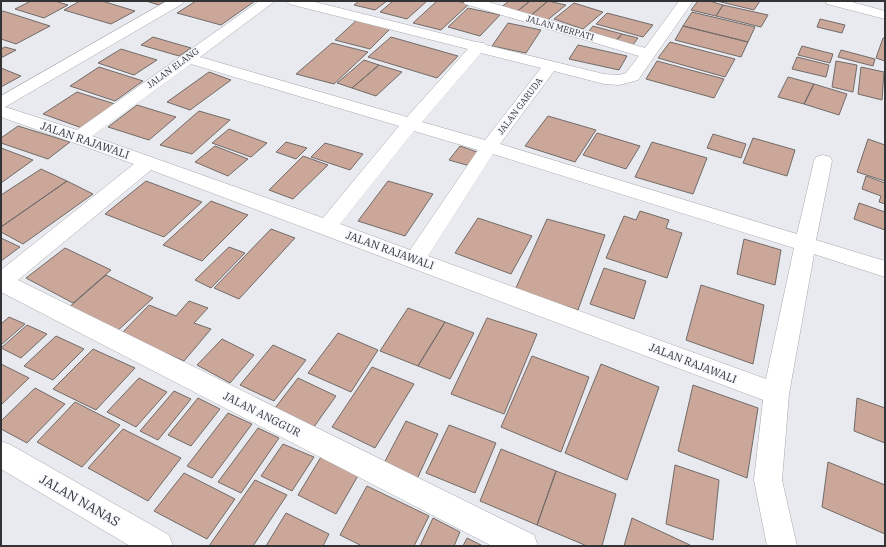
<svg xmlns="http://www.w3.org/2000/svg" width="886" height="547" font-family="'IBM Plex Serif',serif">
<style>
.building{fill:#caa799;stroke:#716b69}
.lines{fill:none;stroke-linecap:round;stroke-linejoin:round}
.street-casing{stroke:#a7a9ae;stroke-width:1}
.street{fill:#fff;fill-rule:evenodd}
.labels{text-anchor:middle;stroke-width:3;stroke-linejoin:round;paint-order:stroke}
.far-street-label{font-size:9px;fill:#323335;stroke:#f5f7fd}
.street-label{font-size:11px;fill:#323335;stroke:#f5f7fd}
.near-street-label{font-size:13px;fill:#323335;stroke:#f5f7fd}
</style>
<rect width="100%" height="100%" fill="#e8eaef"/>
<path class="building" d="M31 1H55L68 5 44 18 15 9Z
M80 1H102L135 11 111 24 64 10Z
M146 1H166L159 5Z
M196 1H255L221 25 177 13Z
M359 1H387L375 10 354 5Z
M393 1H427L407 19 380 12Z
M437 1H457L469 4 441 30 413 23Z
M509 1H530L515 13 500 8Z
M530 1H548L529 17 515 13Z
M548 1 566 5 545 22 529 17Z
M698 1H709L723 5 716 16 691 10Z
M717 1H760L754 10Z
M574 3 603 12 583 29 554 19Z
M723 5 768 15 761 27 716 16Z
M468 8 500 15 480 36 448 27Z
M3 11 50 26 16 44 1 39V12Z
M692 12 755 27 748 42 683 26Z
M607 13 653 25 643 37 596 24Z
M358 19 392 27 370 49 335 40Z
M820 19 845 25 842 33 817 27Z
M508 23 541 30 526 53 492 46Z
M593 26 622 34 615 42 587 34Z
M683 26 748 42 741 57 675 40Z
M622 34 638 38 632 46 615 42Z
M153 37 191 48 179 56 141 45Z
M391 37 458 56 437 78 368 57Z
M883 38H885V61L876 58Z
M670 42 735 59 725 77 658 58Z
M332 43 368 52 334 84 296 74Z
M578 45 627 56 619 70 569 59Z
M802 46 833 54 830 63 798 55Z
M5 47 16 50 1 58V49Z
M121 49 157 60 134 75 98 63Z
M841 50 875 59 873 66 838 57Z
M797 57 829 65 826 77 792 69Z
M364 60 379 65 352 88 337 83Z
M657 61 724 79 714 98 646 79Z
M836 61 857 65 853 92 832 87Z
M379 65 402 72 376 96 352 88Z
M99 67 143 81 115 101 70 86Z
M861 67 884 72 882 100 858 94Z
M1 68 21 76 1 87Z
M209 72 231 80 190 110 167 102Z
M788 77 814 84 804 104 778 97Z
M814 84 847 94 839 115 804 104Z
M77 92 115 104 82 128 43 114Z
M137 105 176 117 149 140 108 127Z
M199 111 230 120 192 154 160 145Z
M548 116 596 130 575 162 525 146Z
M18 126 70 142 48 159 1 143V138Z
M229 129 267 143 251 157 212 143Z
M597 133 640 146 626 169 583 155Z
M713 134 746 144 741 158 707 148Z
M753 138 795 150 787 176 743 163Z
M868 139 885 145V181L857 172Z
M286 142 307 148 296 159 276 152Z
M652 142 707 158 693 194 635 177Z
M325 143 363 154 350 170 311 157Z
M215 146 248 159 228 176 195 162Z
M460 146 480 153 470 166 449 160Z
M1 148 33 160 1 183Z
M303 156 328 165 293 199 269 190Z
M41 169 67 181 1 227V195Z
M866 176 885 183V204L879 202 881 196 862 189Z
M67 181 93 194 23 244 1 232V227Z
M146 181 202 202 164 237 105 214Z
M388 181 433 194 405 236 358 221Z
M211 201 248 215 202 261 163 245Z
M859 203 885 212V230L854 219Z
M640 211 669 220 666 228 682 233 667 278 606 258 624 216 636 220Z
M478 218 532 236 511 274 455 253Z
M547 219 605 235 578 310 515 290Z
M271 229 295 238 239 299 214 288Z
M1 238 20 247 1 261Z
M744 239 781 250 775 285 737 274Z
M229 247 245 253 211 288 195 280Z
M65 248 111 270 73 303 26 278Z
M604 268 646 281 634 319 590 304Z
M106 275 153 298 114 334 67 309Z
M701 285 764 305 753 364 686 340Z
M189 301 208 308 194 323 211 329 184 361 121 334 149 305 176 316Z
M408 308 445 322 418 366 380 351Z
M9 317 25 324 1 345V324Z
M487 318 537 334 504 414 451 394Z
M445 322 474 333 450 379 418 366Z
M27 325 47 334 21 358 1 348Z
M338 333 378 350 351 392 308 373Z
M56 336 84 349 53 380 24 366Z
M222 339 254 355 230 383 197 365Z
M273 345 306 360 274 401 240 385Z
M93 349 135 368 96 410 53 389Z
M532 356 589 377 561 452 501 427Z
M1 364 29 378 1 405Z
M601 364 659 387 627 480 565 453Z
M372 367 414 384 375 448 332 427Z
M139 378 167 392 136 427 107 412Z
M298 378 336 396 311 431 272 412Z
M693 385 758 408 747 478 678 451Z
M35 388 65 404 27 443 1 429V421Z
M174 391 191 399 158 440 140 431Z
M198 398 220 409 191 446 168 435Z
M857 398 885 408V443L854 431Z
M75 402 120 425 82 467 37 442Z
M228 413 252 424 212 478 187 466Z
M406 421 438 434 417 479 383 465Z
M449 425 496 443 475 493 426 473Z
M258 428 279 438 241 493 218 482Z
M123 429 181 458 148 501 88 468Z
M283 444 314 457 292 491 261 476Z
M501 449 556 471 537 525 480 501Z
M321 457 359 474 336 514 298 495Z
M828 462 885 485V534L822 507Z
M675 465 719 480 713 540 666 524Z
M556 471 616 494 602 546H587L537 525Z
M184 473 235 499 207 539 154 511Z
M255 480 287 495 253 546H209Z
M367 486 429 516 414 546H362L340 535Z
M286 513 329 534 323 546H266Z
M433 518 460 532 454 546H420Z
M632 518 690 545V546H624Z
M467 538 483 546H463Z"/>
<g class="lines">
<g class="street-casing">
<path id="street" d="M167 1H184L182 4 5 107 77 130 259 1H275L200 57 407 117 468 49 289 4 287 1H311L476 42 484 43 486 45 604 74 619 75 626 73 639 56 465 4 463 1H485L645 48 679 1H693L638 80 619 85 604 84 554 71 500 144 797 234 814 161 816 157 823 155 830 157 832 161 816 240 885 261V277L814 254 789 394 782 480 797 546H767L754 480 763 400 151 170 18 280 534 535 538 546H492L1 292V270L134 164 1 117V96ZM481 53 541 68 485 140 422 122ZM191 64 399 126 323 218 92 136ZM414 131 478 150 410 250 340 224ZM493 154 794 248 766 379 428 256Z
M825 1H848L885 11V19L827 4Z
M1 441 11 445 169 535 173 546H130L1 469Z"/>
</g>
<use href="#street" class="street"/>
</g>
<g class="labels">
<g class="far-street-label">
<text transform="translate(560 28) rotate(16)" y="3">JALAN MERPATI</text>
<text transform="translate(173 68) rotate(-36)" y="3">JALAN ELANG</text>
<text transform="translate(520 106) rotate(-53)" y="3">JALAN GARUDA</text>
</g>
<g class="street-label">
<text transform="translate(85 140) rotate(19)" y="4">JALAN RAJAWALI</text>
<text transform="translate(390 250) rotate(20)" y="4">JALAN RAJAWALI</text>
<text transform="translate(693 363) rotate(21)" y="4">JALAN RAJAWALI</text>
<text transform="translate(262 414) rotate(27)" y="4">JALAN ANGGUR</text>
</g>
<g class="near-street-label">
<text transform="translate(80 500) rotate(30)" y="5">JALAN NANAS</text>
</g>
</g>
<rect width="886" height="547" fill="none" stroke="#323335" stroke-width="4"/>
</svg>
